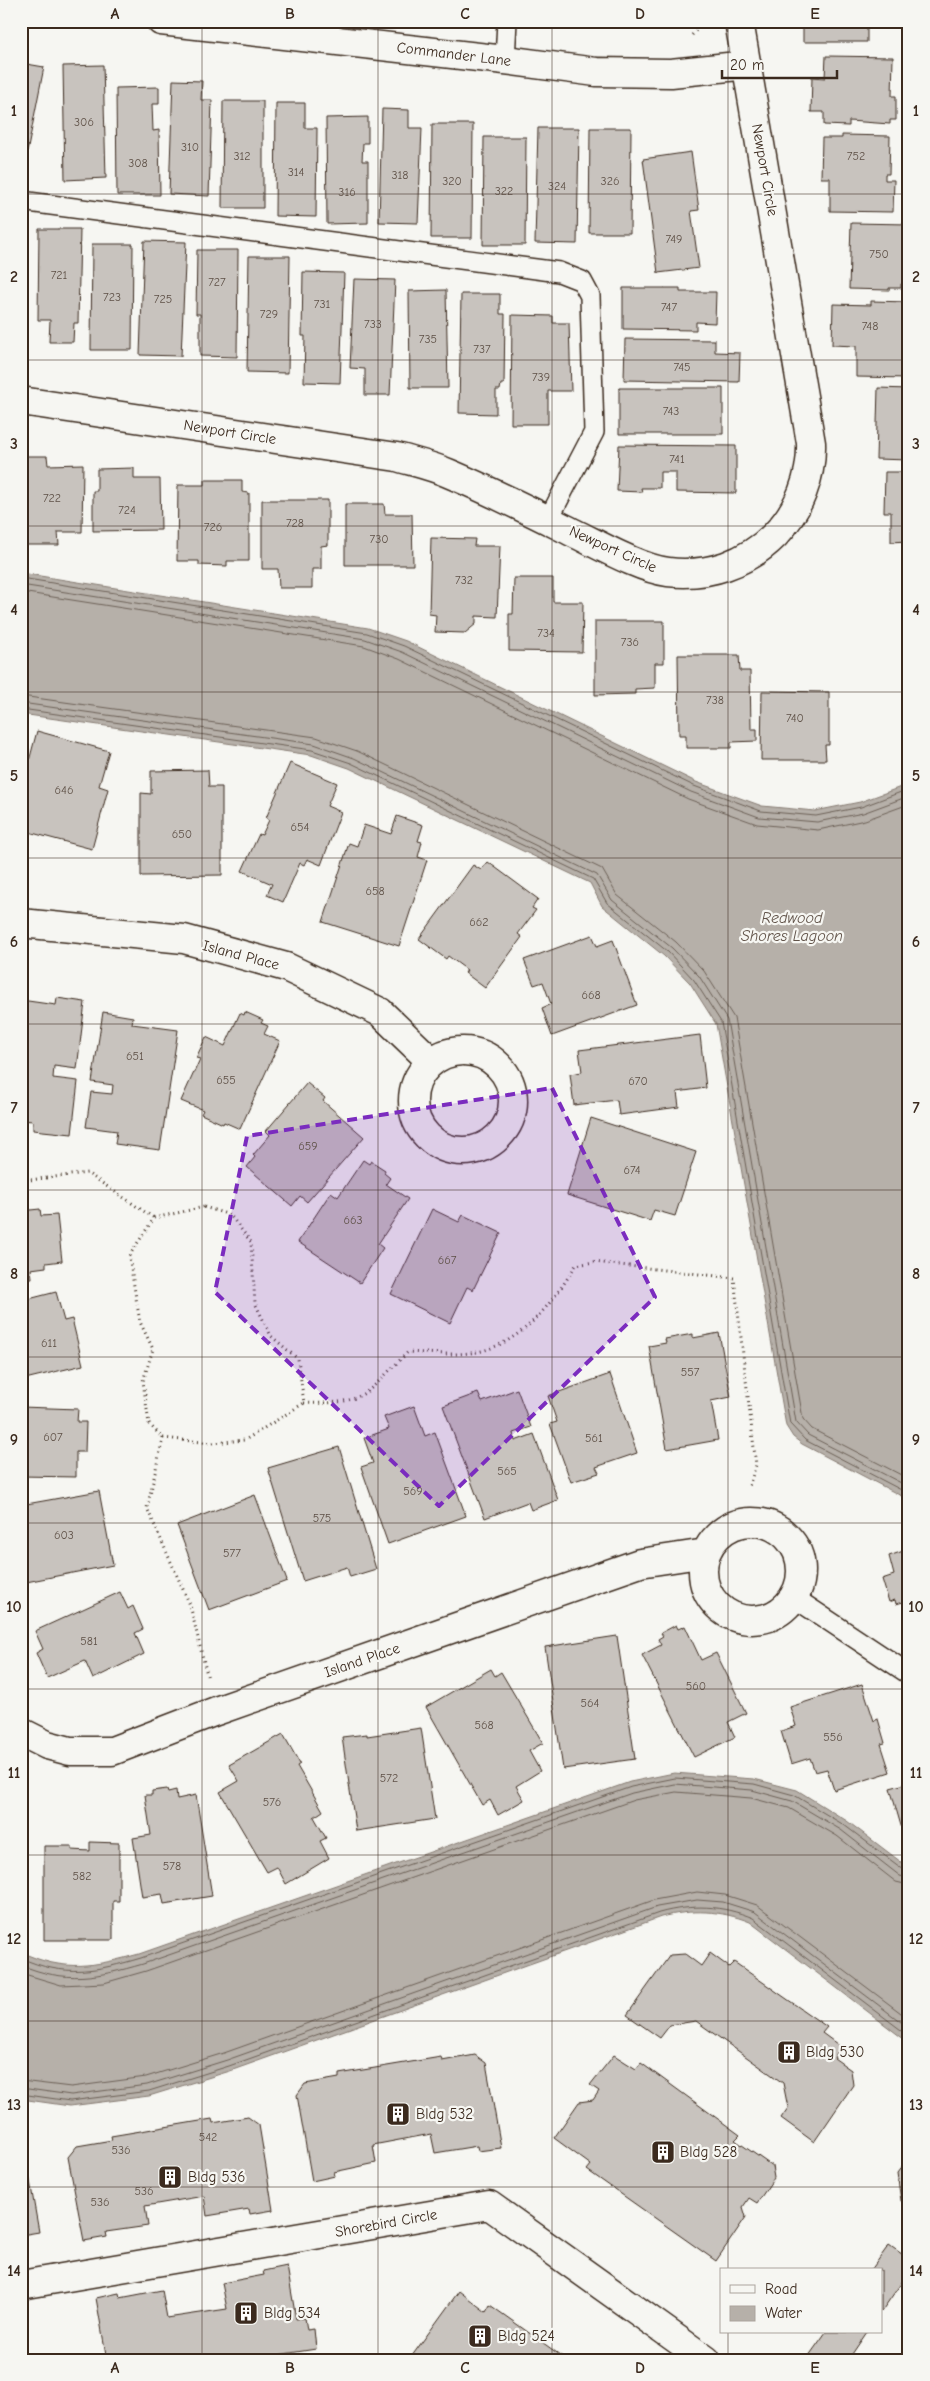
<svg xmlns="http://www.w3.org/2000/svg" width="930" height="2381" font-family="'Comic Neue',sans-serif">
<style>
.water{fill:#b6b0a9;stroke:#857a71}
.lines{fill:none;stroke-linecap:round;stroke-linejoin:round}
.shore{stroke:#6c6056;stroke-width:1}
.building{fill:#c8c3be;stroke:#3b2a1e}
.lane-casing{stroke:#3b2a1e;stroke-width:22}
.street-casing{stroke:#3b2a1e;stroke-width:31}
.path{stroke:#3b2a1e;stroke-width:3;stroke-dasharray:1 4;stroke-linecap:butt}
.lane{stroke:#f6f6f2;stroke-width:19}
.street{stroke:#f6f6f2;stroke-width:28}
.marked{fill:#7b2cbf;fill-opacity:0.2;stroke:#7b2cbf;stroke-width:4;stroke-dasharray:10 6;stroke-linejoin:round}
.grid{fill:none;stroke:#3b2a1e;stroke-width:1;stroke-opacity:0.55}
.labels{text-anchor:middle;stroke-width:4.5;stroke-linejoin:round;paint-order:stroke}
.number-label{font-size:12px;fill:#5e5046}
.street-label{font-size:15px;fill:#3b2a1e;stroke:#f6f6f2}
.poi-label{font-size:15px;fill:#3b2a1e;stroke:#f6f6f2;text-anchor:start}
.water-label{font-size:16px;font-style:italic;fill:#605248;stroke:#f6f6f2}
.neatline{fill:none;stroke:#3b2a1e;stroke-width:2}
.grid-label{font-size:16px;text-anchor:middle;font-weight:bold;fill:#3b2a1e}
</style>
<rect width="100%" height="100%" fill="#f6f6f2"/>
<filter id="ink" filterUnits="userSpaceOnUse"><feTurbulence type="fractalNoise" baseFrequency=".02" numOctaves="2"/><feDisplacementMap in="SourceGraphic" scale="10" xChannelSelector="R" yChannelSelector="G"/><feConvolveMatrix kernelMatrix="1 2 1 2 8 2 1 2 1" color-interpolation-filters="sRGB"/></filter>
<g filter="url(#ink)">
<path class="water" d="M21 573 368 628 406 641 696 782 762 806 815 811 860 802 909 784V1500L802 1444 793 1437 786 1426 716 1024 690 983 664 956 602 906 590 883 349 768 311 755 21 714Z
M674 1773 754 1779 797 1790 847 1821 909 1868V2043L750 1922C720 1910 692 1909 661 1917L230 2071 149 2096 70 2106 21 2099V1952C65 1973 95 1966 139 1954L630 1782Z"/>
<g class="lines">
<path class="shore" d="M21 578 367 633 404 646 694 786 761 811 816 816 861 807 909 789
M21 585 365 639 402 652 691 792 759 817 817 822 863 813 909 796
M21 592 364 646 399 659 688 799 757 824 818 830 865 820 909 804
M21 696 316 737 357 751 602 869 617 895 676 942 704 971 734 1018 803 1419 812 1429 909 1479
M21 703 314 744 354 758 597 875 612 900 672 948 699 976 727 1020 796 1422 808 1435 909 1487
M21 709 312 750 351 763 593 879 607 903 668 952 694 980 721 1022 790 1424 805 1440 909 1494
M21 1958C65 1978 97 1971 141 1958L631 1787 675 1778 754 1784 794 1795 844 1825 904 1870 909 1871
M21 1965C66 1984 98 1977 143 1964L632 1793 675 1784 752 1790 792 1801 841 1830 900 1876 909 1878
M21 1973 61 1985 104 1983 146 1971 634 1800 676 1792 751 1798 789 1808 837 1836 896 1882 909 1885
M21 2081 71 2087 146 2077 224 2053 654 1900 697 1892 725 1895 757 1905 909 2019
M21 2088 71 2095 147 2085 227 2060 657 1907 697 1900 723 1902 755 1912 909 2028
M21 2094 70 2101 149 2091 229 2066 659 1913C692 1904 722 1905 753 1918L909 2036"/>
</g>
<path class="building" d="M803 21H867V42H803Z
M826 56 893 57 892 96H896V120H890V124L849 121V126L824 125V112H811L812 77 825 78Z
M21 63 44 67 23 173H21Z
M103 65 106 178 65 180 63 66Z
M173 80 202 81 201 100H212L209 196 169 194Z
M159 87V104H152L153 131 159 130 160 195H117L116 88Z
M223 101H263V208H222Z
M276 103H305V128H317L316 217 275 216Z
M382 109 409 110V128H422L418 223 379 222Z
M368 117V143H363L362 161H368V223L327 224 326 118Z
M432 124H473L472 238H431Z
M538 128H579L577 244 535 243Z
M590 128H631L630 233H589Z
M842 135 890 136 889 174H885V180H894L893 212 830 211V178H821L822 138H842Z
M484 137H526L525 245H483Z
M691 152 699 210 691 211 699 268 658 273 643 159Z
M21 221 28 222 22 285 26 286 22 329Z
M851 223 909 224V284H901V288H889V290L849 289Z
M39 229H80L78 323H74L73 342H49L50 320H38Z
M144 241 186 242 181 356 140 355Z
M92 244H133L132 350H91Z
M197 250H238L237 357 200 356V314H196Z
M249 256H290L288 373 247 372Z
M303 272 344 273 340 383 304 382 305 336H302Z
M354 279 395 280 390 395H365V369L350 368Z
M623 288H680V292H716L715 323 696 322V330L623 329Z
M446 290 448 388H410L409 291Z
M461 294H500V314H505L504 384H501L500 390H496V414L459 413Z
M871 301 909 302V378L856 377V346L832 345 833 304 871 305Z
M512 315 553 316V323H569L571 391H548V424H511Z
M625 339 715 340V352L740 353 739 382 624 380Z
M619 388H723V434H619Z
M878 388 909 389V460L876 459Z
M619 445 736 446V493L676 492V472H660V488H641L642 492 617 491Z
M21 456H47L48 465 83 464 82 532H58L59 545H22Z
M134 468V479H160L161 530 93 531V491H97V469Z
M885 472H909V547L908 541 891 542V512H884Z
M204 480H242V492L249 493V561H227V566L199 565V561H177L178 485H204Z
M262 500H328V545L321 546V569H312V588H279L278 569H262Z
M345 504H384L385 514H412L413 565H345Z
M431 538 475 539 474 546H500L497 617 476 616V624L465 633 435 632 436 615 429 614Z
M514 578H553V602H583L582 652 509 651V614H513Z
M595 621H664V663H655V688L635 689V694L595 695Z
M678 655H739L740 671H750L751 729H757V741L731 742V748H686V735H679Z
M762 691 829 692V745H825L826 760H761Z
M37 731 109 751 99 786 108 789 92 849 21 830V791Z
M290 763 337 783 327 806 341 812 321 865 307 859 304 865 300 863 283 902 267 895 272 884 242 871 259 834 262 835 269 820 266 818Z
M208 770 209 787H222V875L141 876V793L151 794V771Z
M397 816 423 825 418 841 422 842 418 857 427 860 399 946 323 922 349 843 357 846 364 825 391 834Z
M488 862 538 899 532 908 536 910 518 934 522 937 485 988 465 973 467 970 448 956 446 959 419 939 473 865 481 870Z
M592 935 597 946 613 940 637 1005 552 1036 542 1008 551 1004 543 982 534 985 524 960Z
M57 998 85 1002 77 1069 54 1066 53 1078 78 1081 72 1134 33 1130V1121L21 1120V1000L56 1005Z
M103 1012 133 1017 132 1024 178 1030 160 1150 115 1144 117 1131 86 1127 91 1092 112 1094 113 1085 92 1082Z
M245 1012 263 1020 261 1023 268 1026 264 1034 280 1041 240 1129 224 1122 223 1124 201 1114 203 1110 181 1101 200 1059 196 1058 206 1037 225 1046 240 1013 244 1015Z
M700 1035 706 1088 677 1092 679 1107 619 1115 617 1100 574 1105 570 1074 582 1072 579 1050Z
M307 1083 325 1098 323 1101 364 1137 307 1202 300 1196 292 1206 247 1167 255 1157 253 1155 270 1135 266 1131Z
M591 1118 696 1152 675 1216 654 1210 650 1221 567 1195Z
M363 1160 369 1164 371 1161 385 1170 384 1173 390 1178 386 1184 408 1199 378 1244 383 1248 360 1283 298 1242 331 1192 338 1197Z
M40 1209 41 1216 57 1215 62 1261 46 1263V1267L31 1269 32 1278 21 1279V1211Z
M432 1209 459 1222 463 1215 501 1233 473 1290 467 1287 450 1323 391 1294Z
M56 1292 64 1321 72 1319 83 1365 21 1380V1301Z
M719 1333 731 1397 711 1401 718 1440 667 1449 649 1346 666 1343 665 1339 693 1334V1338Z
M610 1374 637 1453 596 1467 599 1473 571 1482 550 1424 557 1422 548 1396Z
M517 1389 531 1427 513 1433 515 1441 534 1434 558 1500 531 1510 528 1502 485 1518 443 1406 478 1393 482 1402Z
M414 1406 425 1436 435 1432 466 1516 388 1544 361 1467 373 1463 364 1438 389 1429 384 1417Z
M21 1407 78 1409 77 1422H86L85 1452H76V1477L21 1476Z
M339 1447 376 1569 350 1577 347 1567 303 1581 268 1468Z
M99 1491 113 1565 21 1583V1505Z
M255 1495 287 1581 209 1610 177 1525Z
M909 1549V1619L908 1620 903 1602 896 1604 895 1600 889 1602 882 1579 894 1575 889 1556Z
M120 1592 128 1609 133 1606 143 1629 135 1633 144 1654 93 1679 85 1661 47 1678 36 1653 43 1649 35 1631Z
M676 1625 678 1629 685 1626 701 1660 716 1653 746 1713 728 1722 735 1737 694 1757 642 1655 661 1645 658 1639 663 1636 661 1633Z
M617 1636 635 1759 563 1769 545 1647Z
M491 1669 495 1676 501 1672 543 1743 529 1751 540 1771 516 1786 524 1800 498 1815 490 1800 482 1805 426 1707Z
M862 1684 874 1721 878 1719 885 1743 881 1744 890 1772 834 1790 827 1769 815 1772 810 1758 791 1764 781 1731 796 1726 790 1707Z
M421 1728 435 1819 356 1831 342 1737 367 1734V1736Z
M283 1734 300 1764 297 1766 323 1811 314 1817 326 1838 320 1841 329 1858 286 1884 277 1867 267 1872 220 1792 239 1781 229 1765Z
M909 1783V1835L904 1836 890 1788Z
M167 1789 168 1792 176 1790 177 1799 196 1795 212 1896 164 1904 162 1894 142 1897 133 1838 151 1835 145 1795H152V1791Z
M90 1842 119 1843V1901H113V1940H44V1846H72V1850L90 1851Z
M710 1953 729 1967 734 1962 827 2027 822 2033 841 2047 834 2058 851 2070 853 2085 814 2142 781 2118 788 2108 783 2083 696 2021 670 2025 660 2038 627 2015 670 1955 685 1954 701 1966Z
M475 2055 486 2063 501 2148 478 2151 477 2146 435 2153 431 2134 373 2145 376 2163 334 2172 335 2176 312 2181 297 2095 305 2084 339 2078V2074L441 2057 442 2061Z
M614 2055 636 2069 641 2063 740 2135 735 2140 772 2166 774 2178 757 2203 749 2198 743 2207 746 2217 716 2261 587 2170 591 2165 554 2138 579 2102 593 2100 599 2091 590 2085Z
M248 2117 259 2125 273 2210 250 2214 249 2209 207 2216 204 2196 145 2206 148 2226 106 2232 107 2237 84 2241 68 2157 77 2146 112 2140 111 2136 212 2119 213 2123Z
M21 2145 24 2147 39 2232 21 2235Z
M909 2157V2214L908 2205 901 2201 897 2173Z
M889 2245 909 2259V2272L881 2312V2270H871Z
M287 2266 296 2319 305 2318 307 2330 314 2329 316 2349 257 2358V2360H107L96 2298 119 2293 120 2298 162 2290 167 2318 227 2309 222 2283 264 2275 263 2271Z
M459 2291 486 2312 490 2305 567 2360H409Z
M826 2332H867L848 2360H806Z
M909 2347V2360H899Z"/>
<g class="lines">
<g class="lane-casing">
<path id="lane" d="M505 60 507 21
M21 201 559 272 582 281 590 296 594 432 548 520
M793 1597 909 1674"/>
</g>
<g class="street-casing">
<path id="street" d="M161 21 505 60 596 72 671 73 747 65
M21 401 397 457C414 462 432 466 448 473 491 491 532 512 574 533 599 545 641 569 668 572 708 577 747 563 775 535 799 510 812 477 811 443L739 21
M21 923 184 939 286 967 380 1012 432 1062
M413 1101a50 50 0 1 1 100 0a50 50 0 1 1-100 0Z
M703 1571a49 49 0 1 1 98 0a49 49 0 1 1-98 0Z
M21 1732 47 1745 70 1751H112L216 1711 640 1563 706 1553
M21 2285 489 2205 706 2360"/>
</g>
<path class="path" d="M692 35 698 28 700 21
M21 1181 87 1173 154 1218
M204 1207 230 1215 251 1242 255 1303 271 1336 298 1359 304 1403 245 1440 212 1443 163 1438 149 1424 143 1381 153 1349 140 1322 129 1256 154 1218Z
M304 1403C366 1405 366 1393 408 1352 431 1353 454 1356 477 1352 523 1343 553 1302 576 1265L594 1262 734 1278 756 1465 749 1486
M163 1438 147 1508 190 1605 208 1679"/>
<use href="#lane" class="lane"/>
<use href="#street" class="street"/>
</g>
</g>
<path class="marked" d="M552 1088 655 1297 439 1506 215 1292 247 1136Z"/>
<path class="grid" d="M202 21V2360M378 21V2360M552 21V2360M728 21V2270M21 194H909M21 360H909M21 526H909M21 692H909M21 858H909M21 1024H909M21 1190H909M21 1357H909M21 1523H909M21 1689H909M21 1855H909M21 2021H909M21 2187H909M728 2332V2360"/>
<defs>
<g id="building-square" transform="scale(1.25)"><rect x="-9" y="-9" width="18" height="18" rx="4" fill="#3b2a1e" stroke="#f6f6f2"/><path d="M-4-6H4V6H1V3H-1V6H-4ZM-2.5-4.3h1.7v1.8h-1.7ZM.8-4.3h1.7v1.8H.8ZM-2.5-1h1.7V.8h-1.7ZM.8-1h1.7V.8H.8Z" fill="#fff"/></g>
</defs>
<g fill-rule="evenodd">
<use href="#building-square" x="789" y="2052"/>
<use href="#building-square" x="398" y="2114"/>
<use href="#building-square" x="663" y="2152"/>
<use href="#building-square" x="170" y="2177"/>
<use href="#building-square" x="246" y="2313"/>
<use href="#building-square" x="480" y="2336"/>
</g>
<g class="labels">
<g class="number-label">
<text x="84" y="126">306</text>
<text x="190" y="151">310</text>
<text x="242" y="160">312</text>
<text x="856" y="160">752</text>
<text x="138" y="167">308</text>
<text x="296" y="176">314</text>
<text x="400" y="179">318</text>
<text x="452" y="185">320</text>
<text x="610" y="185">326</text>
<text x="557" y="190">324</text>
<text x="504" y="195">322</text>
<text x="347" y="196">316</text>
<text x="674" y="243">749</text>
<text x="879" y="258">750</text>
<text x="59" y="279">721</text>
<text x="217" y="286">727</text>
<text x="112" y="301">723</text>
<text x="163" y="303">725</text>
<text x="322" y="308">731</text>
<text x="669" y="311">747</text>
<text x="269" y="318">729</text>
<text x="373" y="328">733</text>
<text x="870" y="330">748</text>
<text x="428" y="343">735</text>
<text x="482" y="353">737</text>
<text x="682" y="371">745</text>
<text x="541" y="381">739</text>
<text x="671" y="415">743</text>
<text x="677" y="463">741</text>
<text x="52" y="502">722</text>
<text x="127" y="514">724</text>
<text x="295" y="527">728</text>
<text x="213" y="531">726</text>
<text x="379" y="543">730</text>
<text x="464" y="584">732</text>
<text x="546" y="637">734</text>
<text x="630" y="646">736</text>
<text x="715" y="704">738</text>
<text x="795" y="722">740</text>
<text x="64" y="794">646</text>
<text x="300" y="831">654</text>
<text x="182" y="838">650</text>
<text x="375" y="895">658</text>
<text x="479" y="926">662</text>
<text x="591" y="999">668</text>
<text x="135" y="1060">651</text>
<text x="226" y="1084">655</text>
<text x="638" y="1085">670</text>
<text x="308" y="1150">659</text>
<text x="632" y="1174">674</text>
<text x="353" y="1224">663</text>
<text x="447" y="1264">667</text>
<text x="49" y="1347">611</text>
<text x="690" y="1376">557</text>
<text x="53" y="1441">607</text>
<text x="594" y="1442">561</text>
<text x="507" y="1475">565</text>
<text x="413" y="1495">569</text>
<text x="322" y="1522">575</text>
<text x="64" y="1539">603</text>
<text x="232" y="1557">577</text>
<text x="89" y="1645">581</text>
<text x="696" y="1690">560</text>
<text x="590" y="1707">564</text>
<text x="484" y="1729">568</text>
<text x="833" y="1741">556</text>
<text x="389" y="1782">572</text>
<text x="272" y="1806">576</text>
<text x="172" y="1870">578</text>
<text x="82" y="1880">582</text>
<text x="208" y="2141">542</text>
<text x="121" y="2154">536</text>
<text x="144" y="2195">536</text>
<text x="100" y="2206">536</text>
</g>
<g class="street-label">
<text transform="translate(454 54) rotate(7)" y="5">Commander Lane</text>
<text transform="translate(765 170) rotate(80)" y="5">Newport Circle</text>
<text transform="translate(230 432) rotate(9)" y="5">Newport Circle</text>
<text transform="translate(613 549) rotate(24)" y="5">Newport Circle</text>
<text transform="translate(241 955) rotate(15)" y="5">Island Place</text>
<text transform="translate(362 1660) rotate(-19)" y="5">Island Place</text>
<text transform="translate(386 2223) rotate(-10)" y="5">Shorebird Circle</text>
</g>
<g class="poi-label">
<text x="806" y="2057">Bldg 530</text>
<text x="416" y="2119">Bldg 532</text>
<text x="680" y="2157">Bldg 528</text>
<text x="188" y="2182">Bldg 536</text>
<text x="264" y="2318">Bldg 534</text>
<text x="498" y="2341">Bldg 524</text>
</g>
<g class="water-label">
<text x="792" y="923">Redwood<tspan x="792" dy="18">Shores Lagoon</tspan></text>
</g>
</g>
<rect width="930" height="2381" fill="none" stroke="#f6f6f2" stroke-width="55"/>
<rect x="720" y="2268" width="162" height="65" fill="#f6f6f2" stroke="#aba49d"/>
<rect x="730" y="2285" width="25" height="8" fill="#f6f6f2" stroke="#aba49d"/>
<text x="765" y="2294" font-size="15" fill="#3b2a1e">Road</text>
<rect x="730" y="2306" width="25" height="15" fill="#b6b0a9" stroke="#aba49d"/>
<text x="765" y="2318" font-size="15" fill="#3b2a1e">Water</text>
<path d="M722 70v8h115v-8" fill="none" stroke="#3b2a1e" stroke-width="2.5"/>
<text x="730" y="70" font-size="15" fill="#3b2a1e" stroke="#f6f6f2" stroke-width="4" paint-order="stroke">20 m</text>
<rect x="28" y="28" width="874" height="2326" class="neatline"/>
<g class="grid-label">
<text x="115" y="19">A</text>
<text x="290" y="19">B</text>
<text x="465" y="19">C</text>
<text x="640" y="19">D</text>
<text x="815" y="19">E</text>
<text x="14" y="116">1</text>
<text x="916" y="116">1</text>
<text x="14" y="282">2</text>
<text x="916" y="282">2</text>
<text x="14" y="449">3</text>
<text x="916" y="449">3</text>
<text x="14" y="615">4</text>
<text x="916" y="615">4</text>
<text x="14" y="781">5</text>
<text x="916" y="781">5</text>
<text x="14" y="947">6</text>
<text x="916" y="947">6</text>
<text x="14" y="1113">7</text>
<text x="916" y="1113">7</text>
<text x="14" y="1279">8</text>
<text x="916" y="1279">8</text>
<text x="14" y="1445">9</text>
<text x="916" y="1445">9</text>
<text x="14" y="1612">10</text>
<text x="916" y="1612">10</text>
<text x="14" y="1778">11</text>
<text x="916" y="1778">11</text>
<text x="14" y="1944">12</text>
<text x="916" y="1944">12</text>
<text x="14" y="2110">13</text>
<text x="916" y="2110">13</text>
<text x="14" y="2276">14</text>
<text x="916" y="2276">14</text>
<text x="115" y="2373">A</text>
<text x="290" y="2373">B</text>
<text x="465" y="2373">C</text>
<text x="640" y="2373">D</text>
<text x="815" y="2373">E</text>
</g>
</svg>
